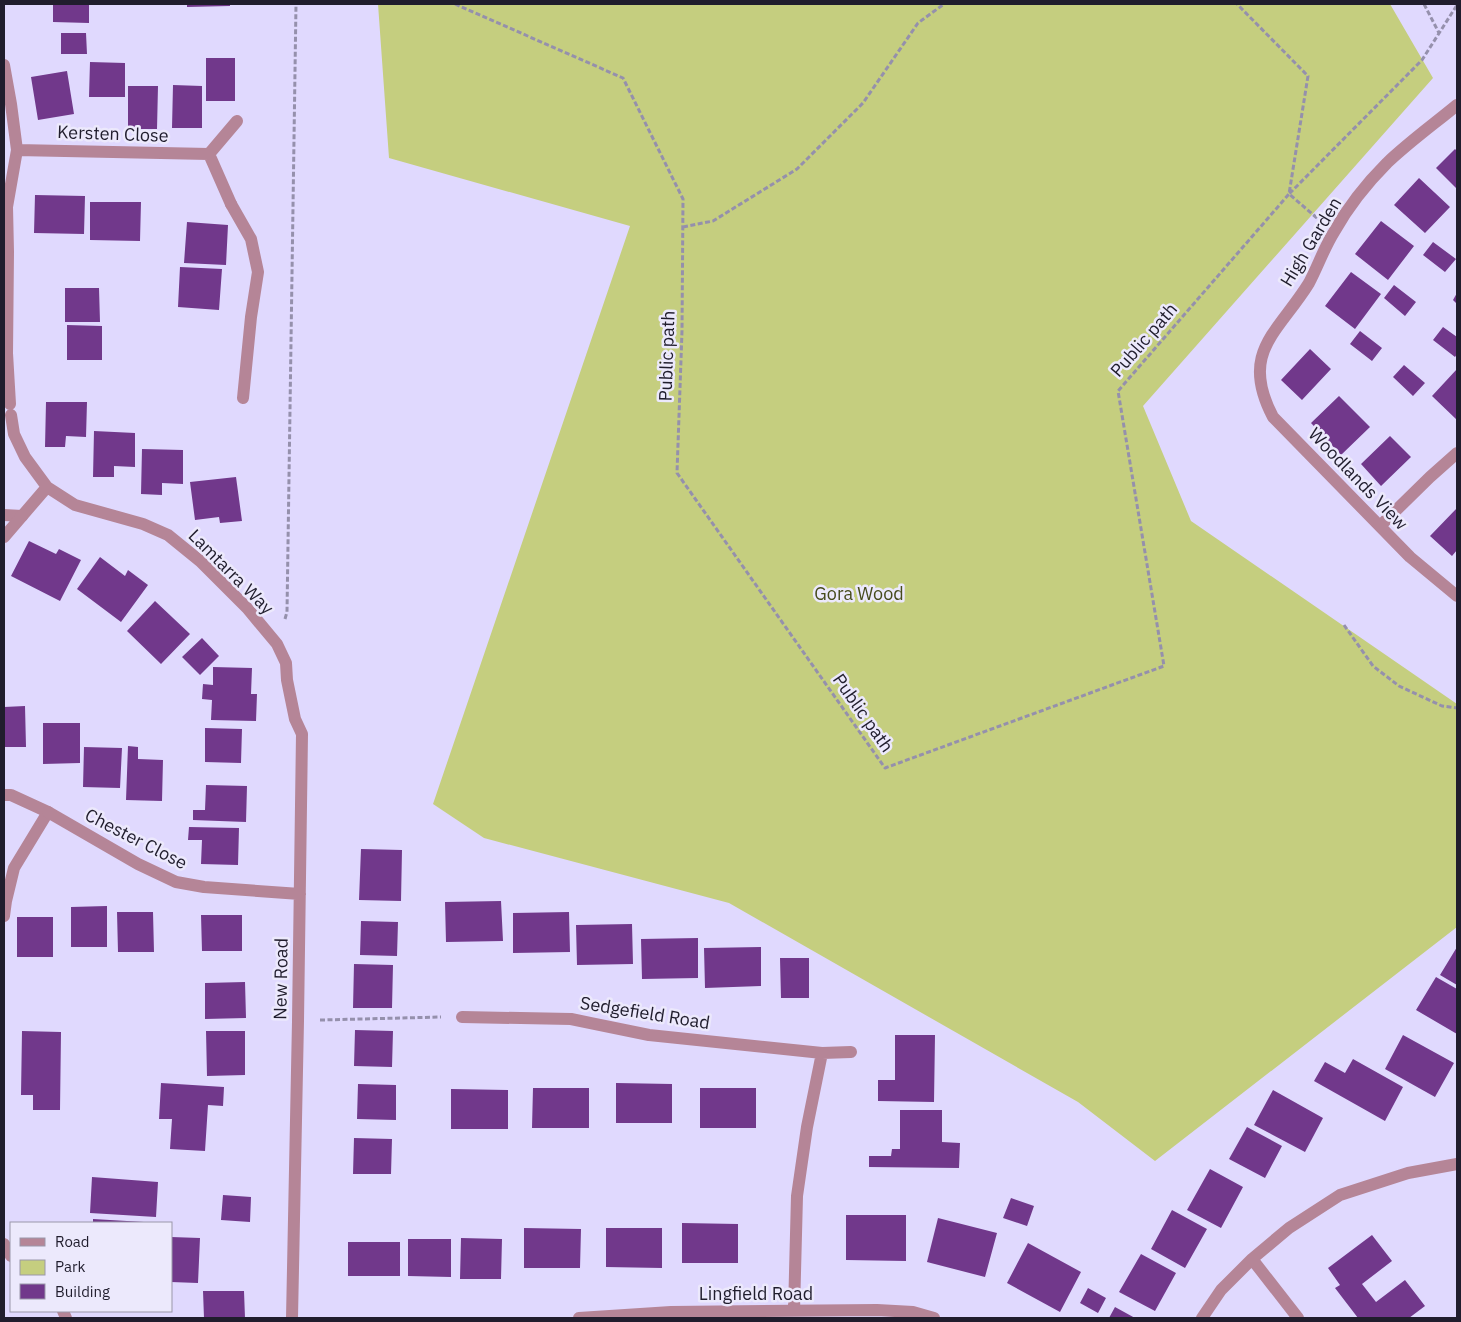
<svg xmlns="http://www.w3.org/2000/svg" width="1461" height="1322" font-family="'IBM Plex Sans',sans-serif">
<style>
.green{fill:#c5ce7f}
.building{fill:#71388b}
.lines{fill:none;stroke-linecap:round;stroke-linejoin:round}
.path{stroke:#9590ac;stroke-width:3;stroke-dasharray:5 2.5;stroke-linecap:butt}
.lane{stroke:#b58597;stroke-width:12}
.street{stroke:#b58597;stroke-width:12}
.labels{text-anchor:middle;stroke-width:5;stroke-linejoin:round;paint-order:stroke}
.street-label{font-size:18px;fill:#201d2d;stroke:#ece9fc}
.park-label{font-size:18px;fill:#464b1c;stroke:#ece9fc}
</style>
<rect width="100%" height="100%" fill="#e0d9fe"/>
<path class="green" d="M378 4H1390L1433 78 1143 406 1191 521 1457 704V927L1155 1161 1078 1102 729 903 484 838 433 804 630 226 389 158Z"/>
<path class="building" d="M53 4H89V23L53 22Z
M187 4H230V6L187 7Z
M61 33H86L87 54H61Z
M206 58H235V101H206Z
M90 62 125 63V97H89Z
M67 71 74 114 38 120 31 77Z
M173 85 202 86V128H172Z
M128 86H158L157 129H128Z
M1455 149 1457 151V189L1436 168Z
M1419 178 1450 207 1425 233 1394 205Z
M35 195 85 196 84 234 34 233Z
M90 202H141L140 241 90 240Z
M1381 221 1414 246 1388 280 1355 254Z
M187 222 228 225 226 265 184 263Z
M1433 242 1456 259 1445 272 1423 255Z
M180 267 222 269 219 310 178 307Z
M1351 272 1381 294 1355 329 1325 306Z
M1394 285 1416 302 1405 316 1384 298Z
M65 288H99L100 322H65Z
M1457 293V304L1453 300Z
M67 325 102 326V360H67Z
M1443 327 1457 337V354L1455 357 1433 340Z
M1360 331 1382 348 1372 361 1350 344Z
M1310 349 1331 369 1302 400 1281 380Z
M1404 365 1425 383 1413 396 1393 377Z
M1457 369V420L1432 396Z
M1339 396 1370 427 1341 455 1311 423Z
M46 402H87L86 437 66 436 65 447H45Z
M94 431 135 433V467L114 466V477H93Z
M1390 436 1411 457 1381 486 1361 464Z
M142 449 183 450V484L162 483V495L141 494Z
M236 477 242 521 220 523 219 517 195 520 190 482Z
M1457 508V550L1452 556 1430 536Z
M29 541 56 554 59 549 81 560 60 601 11 576Z
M100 557 125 576 128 570 148 585 121 622 77 589Z
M155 601 190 634 161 664 127 631Z
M202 638 219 656 200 675 182 657Z
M213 667 252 668 251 694H257L256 721 211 720 212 700 202 699 203 684 213 685Z
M25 706 26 747H4V707Z
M43 723H80V763L43 764Z
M205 728 242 729 241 763 205 762Z
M128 746 138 747V759L163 760 162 801 126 800Z
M84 747 122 748 120 788 83 787Z
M206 785 247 786 246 822 193 820V810H205Z
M189 827 239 828 238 865 201 864 202 840H188Z
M361 849 402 850 401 901 359 900Z
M501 901 503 941 446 942 445 902Z
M107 906V947H71V907Z
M117 912H153L154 952H118Z
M569 912 570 952 513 953V913Z
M201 915H242V951H202Z
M17 917H53V957H17Z
M361 921 398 922 397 956 360 955Z
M632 924 633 964 577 965 576 925Z
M698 938V978L642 979 641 939Z
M761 947V986L705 988 704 948Z
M1457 947V985L1440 975Z
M780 958H809V998H781Z
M354 964 393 965 392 1008H353Z
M1436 977 1457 989V1034L1416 1010Z
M245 982 246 1018 205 1019V983Z
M355 1030 393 1031 392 1067 354 1066Z
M22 1031 61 1032 60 1110H33V1095H21Z
M206 1031H245V1075L207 1076Z
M895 1035H935L934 1102 878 1101V1080H895Z
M1403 1035 1454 1063 1435 1097 1385 1069Z
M1353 1059 1403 1087 1385 1121 1314 1081 1325 1062 1345 1073Z
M161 1083 224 1087 223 1106 208 1105 205 1151 170 1149 172 1119H159Z
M616 1083 672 1084V1123H616Z
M358 1084 396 1085V1120L357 1119Z
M533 1088H589V1128H532Z
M700 1088H756V1128H700Z
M451 1089 508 1090V1129H451Z
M1273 1090 1323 1118 1305 1152 1254 1125Z
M900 1110H942V1142L960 1143 959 1168 869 1167V1156H891L892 1149H900Z
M1247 1127 1282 1146 1265 1178 1229 1159Z
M354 1138 392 1139 391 1174H353Z
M1210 1169 1243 1187 1221 1228 1187 1210Z
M92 1177 158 1182 156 1217 90 1213Z
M223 1195 251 1197 250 1222 221 1220Z
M1011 1198 1034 1206 1027 1226 1003 1218Z
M1172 1210 1207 1229 1185 1268 1151 1249Z
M846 1215H906V1261L846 1260Z
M938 1218 997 1233 985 1277 927 1262Z
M93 1219 144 1222V1223H93Z
M682 1223 738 1224V1263H682Z
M524 1228 581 1229 580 1268H524Z
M606 1228H662V1268L606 1267Z
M1372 1235 1392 1261 1362 1284 1376 1302 1405 1280 1425 1306 1409 1318H1358L1335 1288 1340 1285 1328 1268Z
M171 1237 200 1238 198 1283 171 1282Z
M461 1238 502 1239 501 1279H460Z
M408 1239H451V1277L408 1276Z
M348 1242H400V1276H348Z
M1028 1243 1081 1272 1060 1312 1007 1283Z
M1141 1254 1176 1273 1155 1311 1119 1292Z
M1088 1288 1106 1298 1098 1313 1080 1303Z
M203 1291H244L245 1318H204Z
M1115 1307 1135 1318H1109Z"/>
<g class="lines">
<path class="path" d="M455 4 623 78 683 199 682 331 677 473 885 768 1164 666 1118 391 1289 194 1308 76 1237 4
M1424 4 1439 33
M1317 218 1289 194 1422 60 1457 5
M683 227 713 221 797 169 863 103 918 23 944 4
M285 619 287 612 296 4
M1344 625 1373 666 1399 686 1442 706 1457 708
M320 1020 441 1017"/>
<path class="lane" d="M231 204 251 239 258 272 251 317 243 398
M4 515 22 516
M4 795H11L48 812 14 868 6 901 4 916"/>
<path class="street" d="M4 65 11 104 17 150 7 207 8 252 7 353 10 404
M1457 105C1434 124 1409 142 1387 163 1367 183 1348 207 1334 232 1324 248 1318 266 1309 283 1278 333 1239 352 1273 417L1410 557 1457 596
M17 150 209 154 231 204
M209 154 237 121
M11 415 14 434 25 457 47 487 75 505 143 524 168 535 200 561 247 608 277 644 286 663 287 680 295 719 302 734 298 1021 292 1318
M1380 526 1430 477 1457 453
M4 537 47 487
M48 812 138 864 176 882 204 887 300 894
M462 1017 571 1019 649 1035 822 1053 807 1127 797 1196 794 1311
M822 1053 851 1052
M4 1244 11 1256
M1252 1259 1298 1318
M63 1311 66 1318
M579 1318 671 1312 877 1310 913 1312 934 1318
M1202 1318 1221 1290 1252 1259 1289 1228 1340 1195 1408 1173 1457 1164"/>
</g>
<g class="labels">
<g class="street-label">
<text transform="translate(113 134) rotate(2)" y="6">Kersten Close</text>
<text transform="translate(1311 242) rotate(-59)" y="6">High Garden</text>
<text transform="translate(1144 340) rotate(-49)" y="6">Public path</text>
<text transform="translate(667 356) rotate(-88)" y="6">Public path</text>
<text transform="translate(1358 479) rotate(46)" y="6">Woodlands View</text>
<text transform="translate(231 572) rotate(45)" y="6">Lamtarra Way</text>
<text transform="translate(863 713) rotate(55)" y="6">Public path</text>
<text transform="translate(136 839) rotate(27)" y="6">Chester Close</text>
<text transform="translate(281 979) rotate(-89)" y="6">New Road</text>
<text transform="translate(645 1013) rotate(9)" y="6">Sedgefield Road</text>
<text x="756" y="1300">Lingfield Road</text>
</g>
<g class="park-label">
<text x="859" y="600">Gora Wood</text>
</g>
</g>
<rect width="1461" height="1322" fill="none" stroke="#201d2d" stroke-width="10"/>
<rect x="10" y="1222" width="162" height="90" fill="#ece9fc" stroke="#9a97a9"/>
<rect x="20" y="1238" width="25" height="8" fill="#b58597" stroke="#9a97a9"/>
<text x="55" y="1247" font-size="15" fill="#201d2d">Road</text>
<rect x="20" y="1260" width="25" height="15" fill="#c5ce7f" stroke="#9a97a9"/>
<text x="55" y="1272" font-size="15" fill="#201d2d">Park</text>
<rect x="20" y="1284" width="25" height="15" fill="#71388b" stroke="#9a97a9"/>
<text x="55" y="1297" font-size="15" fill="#201d2d">Building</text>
</svg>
